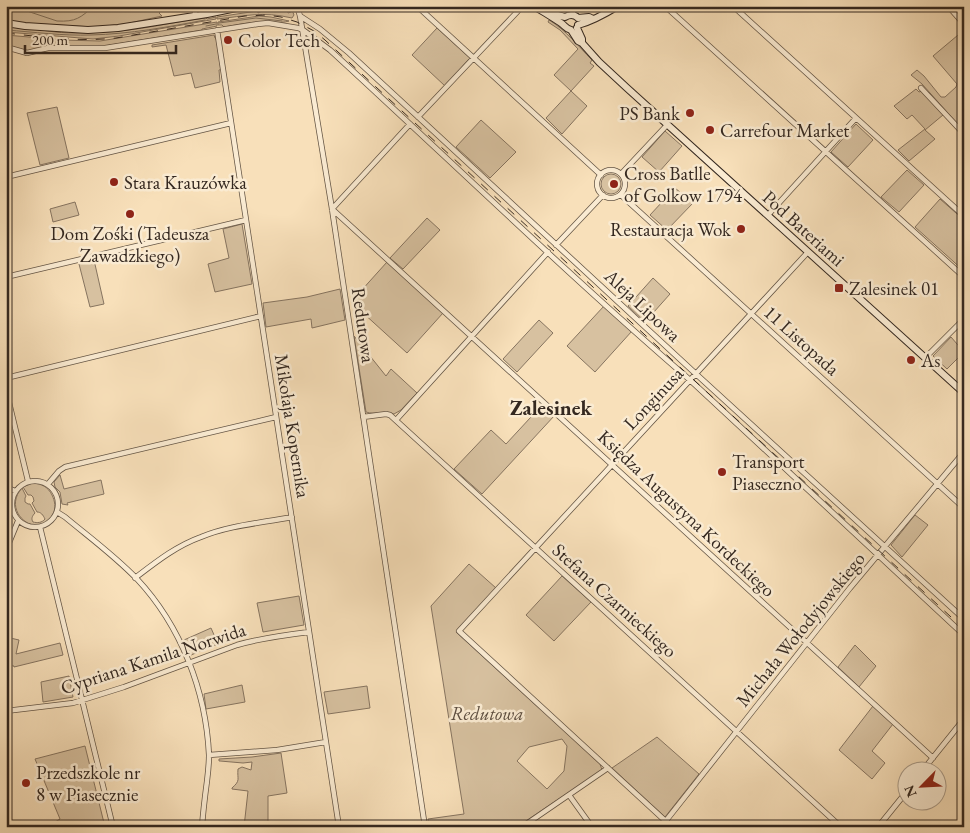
<svg xmlns="http://www.w3.org/2000/svg" width="970" height="833" font-family="'EB Garamond',serif">
<style>
.green{fill:#d7c1a0;stroke:#867460;fill-rule:evenodd}
.lines{fill:none;stroke-linecap:round;stroke-linejoin:round}
.stream{stroke:#81715d;stroke-width:1}
.street-casing{stroke:#655646;stroke-width:6}
.secondary-casing{stroke:#342820;stroke-width:8}
.street{stroke:#faebd2;stroke-width:4.5}
.secondary{stroke:#faebd2;stroke-width:6}
.rail{stroke:#342820;stroke-width:1;stroke-dasharray:9 9;stroke-linecap:butt}
.poi-dot{fill:#8f2418;stroke:#faebd2;stroke-width:2}
.labels{text-anchor:middle;stroke-width:5;stroke-linejoin:round;paint-order:stroke}
.poi-label{font-size:19px;fill:#342820;stroke:#faebd2;text-anchor:start}
.street-label{font-size:19px;fill:#342820;stroke:#faebd2}
.park-label{font-size:19px;font-style:italic;fill:#5d4e40;stroke:#faebd2}
.quarter-label{font-size:21px;font-weight:bold;fill:#342820;stroke:#faebd2}
</style>
<rect width="100%" height="100%" fill="#f8e0ba"/>
<filter id="stains"><feTurbulence type="fractalNoise" baseFrequency=".004" numOctaves="4"/><feColorMatrix values="0 0 0 0 .2 0 0 0 0 .09 0 0 0 0 .02 0 0 0 .5 -.17"/></filter>
<radialGradient id="worn" r=".72"><stop offset=".6" stop-color="#630" stop-opacity="0"/><stop offset="1" stop-color="#630" stop-opacity=".3"/></radialGradient>
<path class="green" d="M6 6H160L159 9 161 11 159 13 162 16 125 24 94 27 22 23 6 20Z
M279 7 287 10 288 13 291 12V10H292L294 15 292 18C262 11 246 16 217 19V17L257 11 258 13 268 8Z
M259 16 271 17 289 21C280 24 270 21 261 22 248 22 236 25 224 27L222 25H218V22Z
M216 17V19L119 36 93 39 6 32V26C20 27 35 29 48 31 66 34 85 33 103 32 138 31 171 22 206 18L207 19Z
M549 20C566 30 578 46 592 60L590 63 594 66 571 91 587 106 562 134 546 118 571 91 554 75 578 49 560 30 548 22Z
M217 22V26L202 29V30L104 46 27 51 6 45V35L63 40 100 41Z
M437 28 470 58 445 86 412 55Z
M964 30V131L922 84 911 75 917 70 924 76 941 97H945L956 87 957 84 933 56Z
M214 35 215 38H216L222 69 219 70 220 82 195 88 191 73 174 76 166 45 152 47V45Z
M916 89 919 92 922 91 943 115 925 130 935 139 909 161 898 150 925 129 912 115 907 119 894 106Z
M57 107 69 158 40 165 27 113Z
M481 120 516 152 490 178 456 147Z
M856 124 873 140 848 167 831 152Z
M665 131 682 146 659 172 642 157Z
M907 170 924 185 899 212 881 197Z
M601 184a10 10 0 1 1 20 0a10 10 0 1 1-20 0Z
M675 188 693 203 667 230 650 215Z
M940 199 964 220V271L915 227Z
M75 202 79 215 53 222 50 209Z
M427 218 440 230 403 269 390 258Z
M242 224 252 284 215 292 208 264 229 258 223 229Z
M94 260 104 304 90 307 79 264Z
M387 262 443 313 407 353 351 302Z
M653 278 670 294 645 322 628 306Z
M340 289 345 320 312 328 311 319 266 327 263 303 307 297Z
M604 306 632 331 595 372 567 346Z
M539 320 553 333 517 372 503 359Z
M354 336 386 376 391 369 417 393 401 410 394 414C384 411 375 415 366 412Z
M951 337 964 352 947 369 933 356Z
M543 404 555 415 482 494 454 469 491 430 506 444Z
M60 475 64 489 101 480 104 494 67 503 68 505 62 504 60 492 55 487 54 482Z
M33 483C42 484 48 487 52 495 55 501 56 508 53 514 39 542 0 512 22 488L26 496 25 498V502L28 504H30L35 513C32 516 31 519 33 522 37 523 42 523 45 519 43 515 41 512 37 512L32 503 34 501 33 497 31 495H28L23 487Z
M915 515 928 525 902 557 891 545Z
M469 564 496 588 456 632 540 709H541L600 764 602 770 517 827H429L428 819 464 814 431 606ZM562 739 567 746 564 771 547 789 517 761 529 747Z
M562 576 591 602 554 641 526 615Z
M299 596 304 625 263 632 257 603Z
M211 628 218 644 191 655 184 640Z
M6 637 19 640 16 654 60 643 63 655 14 667V666L6 665Z
M855 645 876 666 859 687 838 667Z
M69 676 73 697 43 702 41 682Z
M242 685 245 702 206 709 204 694Z
M367 686 370 708 328 714 324 692Z
M873 706 893 724 872 751 885 763 872 779 839 750Z
M657 737 699 774 665 817 612 768Z
M85 746 105 827H47L60 819 35 759Z
M281 753 287 793 268 796V827H244L248 791 232 789V788C241 780 237 780 238 769L242 767 251 770 252 762 243 763 220 761H219V759L252 757Z"/>
<g class="lines">
<path class="stream" d="M6 6 21 9 57 21C76 22 80 18 94 6
M219 23 256 18 282 21
M206 26 216 24
M6 30C34 32 63 36 91 35 130 34 168 27 205 20"/>
<g class="street-casing">
<path id="street" d="M297 6 300 16 332 209 425 827
M417 6 601 175
M572 6 573 15
M665 6 964 277
M733 6 964 216
M948 6 964 24
M195 16V6
M300 16 320 29 349 53 696 374 964 619
M217 30 339 827
M6 47 27 53 48 48H105L258 24 268 23 298 28 303 30 330 50C450 160 567 274 690 380L964 635
M921 88 964 134
M418 117 518 11 520 6
M410 124 332 209 933 758
M597 184a14 14 0 1 1 28 0a14 14 0 1 1-28 0Z
M621 174 667 125
M6 177 231 123
M621 195 964 508
M768 215 856 118
M556 245 603 195
M6 277 246 220
M925 358 964 319
M6 378 261 316
M6 390 28 481
M363 417 386 414 390 415 841 827
M396 420 548 252
M12 504a23 23 0 1 1 46 0a23 23 0 1 1-46 0Z
M48 484 59 471 65 467 276 417
M6 487 15 491
M57 512 65 517C89 537 115 556 137 579 181 626 206 691 209 755 209 764 208 773 207 781 205 796 203 812 202 827
M40 527 113 827
M6 550 18 521
M135 578C156 562 176 546 201 537 230 525 262 523 292 517
M6 711 73 703 124 687 237 645C261 638 285 635 309 632
M209 755 277 750 326 742
M923 770 964 719
M569 795 592 827
M6 823 9 827
M522 827 608 768
M661 827 850 588 964 452
M672 827 459 631 808 252
M878 827 908 790"/>
</g>
<g class="secondary-casing">
<path id="secondary" d="M533 6C543 11 552 17 561 23 565 26 566 29 571 30L578 41 582 43 599 62 627 88 964 393
M550 15 554 14 565 17C570 14 574 14 578 18
M578 18 589 17 593 19
M6 23 25 26 88 30 118 28 207 14 246 6
M578 25C593 21 605 14 618 6
M577 28 582 39V43"/>
</g>
<use href="#street" class="street"/>
<use href="#secondary" class="secondary"/>
<path class="rail" d="M6 33C42 37 80 42 116 38L245 16 267 15 281 17 297 22 314 31 325 40 964 629"/>
</g>
<g class="poi-dot">
<circle cx="228" cy="40" r="5"/>
<circle cx="690" cy="113" r="5"/>
<circle cx="710" cy="130" r="5"/>
<circle cx="114" cy="182" r="5"/>
<circle cx="614" cy="184" r="5"/>
<circle cx="130" cy="214" r="5"/>
<circle cx="741" cy="229" r="5"/>
<rect x="834" y="283" width="10" height="10" rx="2.5"/>
<circle cx="911" cy="360" r="5"/>
<circle cx="722" cy="472" r="5"/>
<circle cx="26" cy="783" r="5"/>
</g>
<g class="labels">
<g class="poi-label">
<text x="238" y="47">Color Tech</text>
<text x="680" y="120" text-anchor="end">PS Bank</text>
<text x="720" y="137">Carrefour Market</text>
<text x="624" y="180">Cross Batlle<tspan x="624" dy="22">of Golkow 1794</tspan></text>
<text x="124" y="189">Stara Krauzówka</text>
<text x="731" y="236" text-anchor="end">Restauracja Wok</text>
<text x="130" y="240" text-anchor="middle">Dom Zośki (Tadeusza<tspan x="130" dy="22">Zawadzkiego)</tspan></text>
<text x="849" y="295">Zalesinek 01</text>
<text x="921" y="367">As</text>
<text x="732" y="468">Transport<tspan x="732" dy="22">Piaseczno</tspan></text>
<text x="36" y="779">Przedszkole nr<tspan x="36" dy="22">8 w Piasecznie</tspan></text>
</g>
<g class="street-label">
<text transform="translate(804 228) rotate(42)" y="7">Pod Bateriami</text>
<text transform="translate(643 305) rotate(43)" y="7">Aleja Lipowa</text>
<text transform="translate(364 325) rotate(82)" y="7">Redutowa</text>
<text transform="translate(802 340) rotate(42)" y="7">11 Listopada</text>
<text transform="translate(653 398) rotate(-47)" y="7">Longinusa</text>
<text transform="translate(293 426) rotate(81)" y="7">Mikołaja Kopernika</text>
<text transform="translate(687 513) rotate(43)" y="7">Księdza Augustyna Kordeckiego</text>
<text transform="translate(615 600) rotate(42)" y="7">Stefana Czarnieckiego</text>
<text transform="translate(800 629) rotate(-51)" y="7">Michała Wołodyjowskiego</text>
<text transform="translate(153 658) rotate(-18)" y="7">Cypriana Kamila Norwida</text>
</g>
<g class="park-label">
<text x="487" y="720">Redutowa</text>
</g>
<g class="quarter-label">
<text x="551" y="415">Zalesinek</text>
</g>
</g>
<rect width="970" height="833" fill="none" stroke="#f8e0ba" stroke-width="25"/>
<rect x="8" y="8" width="955" height="818" fill="none" stroke="#342820" stroke-width="2.5"/>
<rect x="12" y="12" width="945" height="808" fill="none" stroke="#342820"/>
<g transform="translate(922 786) rotate(246)"><circle r="24" fill="#faebd2" stroke="#ab9d8b"/>
<path d="M0-4L9 19L0 12L-9 19Z" fill="#8f2418"/>
<text y="-8" font-size="14" font-weight="bold" text-anchor="middle" fill="#342820">N</text>
</g>
<path d="M25 45v8h151v-8" fill="none" stroke="#342820" stroke-width="2.5"/>
<text x="32" y="45" font-size="15" fill="#342820" stroke="#faebd2" stroke-width="4" paint-order="stroke">200 m</text>
<rect width="100%" height="100%" filter="url(#stains)"/>
<rect width="100%" height="100%" fill="url(#worn)"/>
</svg>
